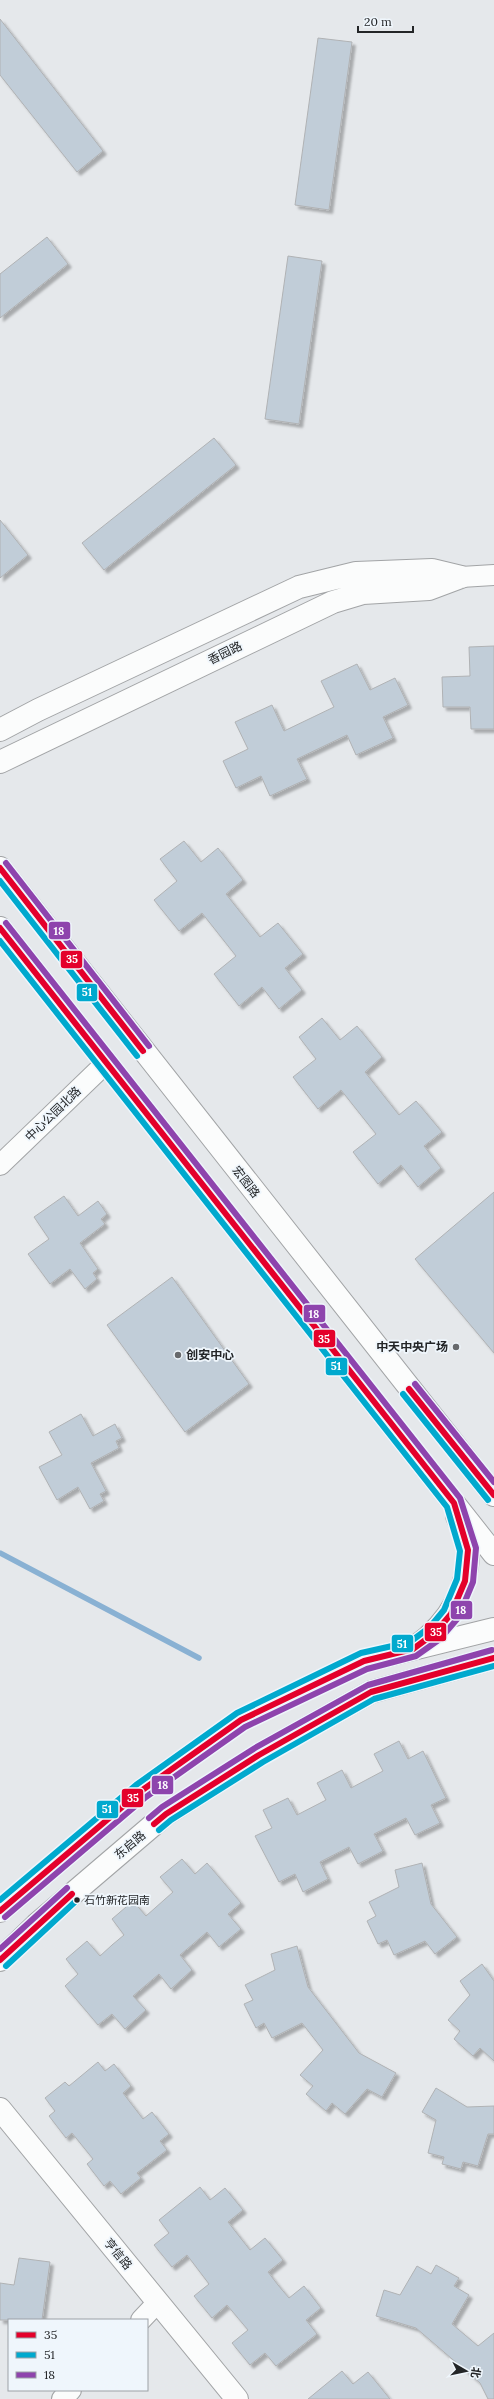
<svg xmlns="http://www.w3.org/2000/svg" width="494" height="2399" font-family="Lora,'Noto Sans SC',serif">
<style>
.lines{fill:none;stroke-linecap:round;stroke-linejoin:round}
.stream{stroke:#89b1d3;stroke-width:5.5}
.building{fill:#c1cdd8;stroke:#b0b2b4;filter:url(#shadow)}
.minor-casing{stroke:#a2a4a6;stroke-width:22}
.tertiary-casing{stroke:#a2a4a6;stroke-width:24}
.secondary-casing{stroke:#a2a4a6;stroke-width:24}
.minor{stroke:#fbfcfc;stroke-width:20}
.tertiary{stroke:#fbfcfc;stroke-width:22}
.secondary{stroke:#fbfcfc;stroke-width:22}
.bus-1-casing{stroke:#eff6fc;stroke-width:9}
.bus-2-casing{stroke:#eff6fc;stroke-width:9}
.bus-3-casing{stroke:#eff6fc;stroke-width:9}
.bus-1{stroke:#e4002b;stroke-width:6}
.bus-2{stroke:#00a9ce;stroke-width:6}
.bus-3{stroke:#8e44ad;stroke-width:6}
.poi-dot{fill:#67696c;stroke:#eff6fc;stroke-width:1.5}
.bus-dot{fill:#232527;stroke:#eff6fc;stroke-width:1.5}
.labels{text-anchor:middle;stroke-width:3.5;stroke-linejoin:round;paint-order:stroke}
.bus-label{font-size:11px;fill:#232527;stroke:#eff6fc;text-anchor:start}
.street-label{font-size:12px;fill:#232527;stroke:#eff6fc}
.poi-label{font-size:12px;font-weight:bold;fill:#232527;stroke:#eff6fc;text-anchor:end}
.line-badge{stroke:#eff6fc;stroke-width:1.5}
.badge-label{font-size:11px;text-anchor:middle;font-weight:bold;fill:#fff}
</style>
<defs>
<filter id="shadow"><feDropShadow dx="3.5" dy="3.5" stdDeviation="1" flood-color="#0004"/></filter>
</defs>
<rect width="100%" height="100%" fill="#e5e8eb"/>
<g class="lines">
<path class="stream" d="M0 1553 199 1658"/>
</g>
<path class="building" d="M0 19 103 151 77 172 0 75Z
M318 38 352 42 329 210 295 205Z
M47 237 68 264 0 318V274Z
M288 256 322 261 299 424 265 419Z
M214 438 236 465 104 570 82 543Z
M0 520 28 555 0 578Z
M494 646V729H471L470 707H443L442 677 470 676 469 647Z
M357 664 370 690 395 678 408 705 383 717 393 738 356 755 347 735 297 759 307 779 270 796 261 776 236 788 223 761 248 749 235 722 272 705 284 731 334 707 321 681Z
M184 841 201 862 218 848 243 880 226 894 260 937 278 923 303 954 285 968 302 990 279 1009 262 987 239 1006 214 974 236 956 202 913 179 931 154 900 177 881 160 859Z
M322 1018 340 1040 357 1026 382 1057 365 1072 399 1115 416 1101 442 1132 424 1146 441 1168 418 1187 401 1165 378 1184 353 1152 376 1134 341 1090 318 1109 293 1077 316 1059 299 1037Z
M494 1192V1353L415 1259Z
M64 1196 78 1216 98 1201 107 1214 101 1219 105 1224 80 1243 98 1269 93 1273 97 1279 85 1289 70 1269 50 1284 28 1254 49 1239 34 1217Z
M172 1277 249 1384 185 1432 107 1325Z
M81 1414 93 1436 115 1424 122 1438 116 1441 119 1448 91 1463 106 1491 100 1494 104 1501 90 1509 78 1487 57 1500 39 1467 62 1455 49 1432Z
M399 1741 408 1759 423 1751 438 1782 446 1798 431 1805 440 1823 415 1835 406 1818 374 1834 383 1851 358 1864 349 1847 320 1862 328 1879 303 1892 295 1874 279 1882 255 1836 272 1828 263 1810 288 1798 297 1815 326 1800 317 1783 342 1770 351 1788 383 1771 374 1754Z
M182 1859 195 1874 207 1863 241 1903 228 1914 241 1929 219 1947 207 1932 193 1944 180 1955 192 1970 171 1989 159 1974 133 1996 146 2010 125 2029 112 2014 98 2025 65 1986 78 1974 66 1959 87 1941 100 1956 112 1945 124 1935 112 1919 133 1901 146 1916 173 1892 160 1877Z
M422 1863 431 1904 457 1937 435 1954 425 1941 394 1955 387 1940 378 1944 367 1921 376 1916 369 1902 399 1887 395 1870Z
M297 1946 308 1987 359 2053 396 2073 382 2097 367 2089 345 2114 332 2103 326 2111 306 2094 313 2086 300 2075 323 2050 302 2023 272 2038 264 2023 256 2028 244 2004 253 2000 245 1985 275 1970 271 1954Z
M482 1964 494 1981V2061L480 2048 473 2056 454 2039 460 2031 448 2020 470 1995 460 1981Z
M98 2062 105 2071 114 2064 131 2086 123 2093 143 2119 152 2112 169 2134 160 2141 167 2150 137 2173 141 2178 121 2194 110 2181 104 2186 87 2164 93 2159 72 2133 66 2138 49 2116 55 2111 45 2098 65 2082 69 2086Z
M436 2088 467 2107 494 2106V2134H488L478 2166 463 2162 461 2169 442 2164 444 2157 428 2153 436 2120 422 2112Z
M200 2187 210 2200 225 2188 243 2210 228 2222 250 2250 265 2238 283 2260 268 2272 278 2285 289 2298 304 2286 321 2308 306 2320 317 2334 276 2366 265 2353 250 2365 232 2343 248 2330 227 2305 212 2318 194 2296 209 2284 187 2255 172 2267 154 2245 169 2233 159 2220Z
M19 2258 50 2262 42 2320H0V2283L14 2285Z
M436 2265 459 2278 454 2286 469 2295 452 2324 478 2346 494 2333V2399H488L480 2383 416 2328 376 2316 384 2290 400 2295 417 2266 431 2274Z
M342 2371 353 2384 368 2372 390 2399H308Z"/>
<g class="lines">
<g class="minor-casing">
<path id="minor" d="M461 577 494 575
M0 1165 107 1062
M141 2320 158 2302
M62 2399 71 2390"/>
</g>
<g class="tertiary-casing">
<path id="tertiary" d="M0 730 38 710 299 587 356 573 432 570 461 577
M0 762 333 602 363 593 429 589 461 577
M0 2109 237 2399"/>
</g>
<g class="secondary-casing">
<path id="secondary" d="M0 868 494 1495
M0 928 494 1554
M417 1646C448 1623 468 1591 468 1551 468 1540 461 1526 457 1516
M0 1911 141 1791 241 1720 364 1661 494 1629
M0 1960 36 1925 166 1814 259 1755 371 1692 494 1658"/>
</g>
<use href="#minor" class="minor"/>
<use href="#tertiary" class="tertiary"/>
<use href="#secondary" class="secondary"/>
<g class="bus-1-casing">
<path id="bus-1" d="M0 868 143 1051
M0 928 454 1503 468 1550 465 1581 451 1614 435 1633 413 1649 364 1661 241 1720 141 1791 0 1911
M409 1389 494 1495
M154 1824 166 1814 259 1755 371 1692 494 1658
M0 1960 72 1894"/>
</g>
<g class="bus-2-casing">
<path id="bus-2" d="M0 881 137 1056
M0 941 447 1507 460 1551 457 1579 444 1610 430 1627 410 1642 361 1653 237 1713 136 1785 0 1900
M403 1394 488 1500
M159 1830 171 1820 263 1762 374 1699 494 1666
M6 1966 77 1900"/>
</g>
<g class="bus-3-casing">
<path id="bus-3" d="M6 863 149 1046
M415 1384 494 1482
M149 1818 162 1807 255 1748 368 1685 492 1650
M5 1917 146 1797 245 1727 367 1669 416 1656 440 1639 458 1618 473 1582 476 1548 460 1498 6 923
M0 1949 67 1888"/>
</g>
<use href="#bus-1" class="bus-1"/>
<use href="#bus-2" class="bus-2"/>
<use href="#bus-3" class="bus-3"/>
</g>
<g class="poi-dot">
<circle cx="456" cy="1347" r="4"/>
<circle cx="178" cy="1355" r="4"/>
</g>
<circle class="bus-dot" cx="77" cy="1900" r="3.5"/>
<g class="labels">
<g class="bus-label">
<text x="84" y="1904">石竹新花园南</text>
</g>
<g class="street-label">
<text transform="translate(225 653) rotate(-26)" y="4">香园路</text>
<text transform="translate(53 1114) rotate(-44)" y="4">中心公园北路</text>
<text transform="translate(246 1182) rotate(52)" y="4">宏图路</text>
<text transform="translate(130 1845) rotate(-40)" y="4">东启路</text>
<text transform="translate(118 2254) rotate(51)" y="4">亨信路</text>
</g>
<g class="poi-label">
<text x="448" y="1351">中天中央广场</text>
<text x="186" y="1359" text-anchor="start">创安中心</text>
</g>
</g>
<g class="line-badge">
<rect x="48" y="921" width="23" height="19" rx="4" fill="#8e44ad"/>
<rect x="60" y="950" width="23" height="19" rx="4" fill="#e4002b"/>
<rect x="76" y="983" width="22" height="19" rx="4" fill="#00a9ce"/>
<rect x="303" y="1304" width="23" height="19" rx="4" fill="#8e44ad"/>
<rect x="313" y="1329" width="23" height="19" rx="4" fill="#e4002b"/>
<rect x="325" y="1357" width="23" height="19" rx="4" fill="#00a9ce"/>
<rect x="450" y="1600" width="23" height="20" rx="4" fill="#8e44ad"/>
<rect x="424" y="1622" width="23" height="20" rx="4" fill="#e4002b"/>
<rect x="391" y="1634" width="23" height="19" rx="4" fill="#00a9ce"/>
<rect x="151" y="1775" width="23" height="20" rx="4" fill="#8e44ad"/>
<rect x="121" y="1788" width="23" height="20" rx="4" fill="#e4002b"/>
<rect x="96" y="1800" width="23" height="19" rx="4" fill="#00a9ce"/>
</g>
<g class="badge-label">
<text x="59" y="935">18</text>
<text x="72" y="963">35</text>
<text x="87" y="996">51</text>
<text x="314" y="1318">18</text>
<text x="324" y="1343">35</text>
<text x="336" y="1370">51</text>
<text x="461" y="1614">18</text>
<text x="436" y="1636">35</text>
<text x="402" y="1648">51</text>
<text x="163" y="1789">18</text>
<text x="133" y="1802">35</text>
<text x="107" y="1813">51</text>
</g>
<rect x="8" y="2319" width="140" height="72" fill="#eff6fc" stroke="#9da2a7"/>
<rect x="16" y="2332" width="20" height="6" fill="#e4002b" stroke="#9da2a7"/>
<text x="44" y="2339" font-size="12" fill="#232527">35</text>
<rect x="16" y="2352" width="20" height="6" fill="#00a9ce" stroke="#9da2a7"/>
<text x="44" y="2359" font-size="12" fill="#232527">51</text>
<rect x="16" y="2372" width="20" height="6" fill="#8e44ad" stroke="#9da2a7"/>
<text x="44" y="2379" font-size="12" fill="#232527">18</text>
<g transform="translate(466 2371) rotate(99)" stroke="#eff6fc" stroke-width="3" paint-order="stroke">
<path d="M0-3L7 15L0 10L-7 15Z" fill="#232527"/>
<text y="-6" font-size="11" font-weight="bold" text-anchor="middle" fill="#232527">北</text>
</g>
<path d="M358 26v6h55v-6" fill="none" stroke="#232527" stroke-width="2"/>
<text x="364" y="26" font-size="12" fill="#232527" stroke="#eff6fc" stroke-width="3" paint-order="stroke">20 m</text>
</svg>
